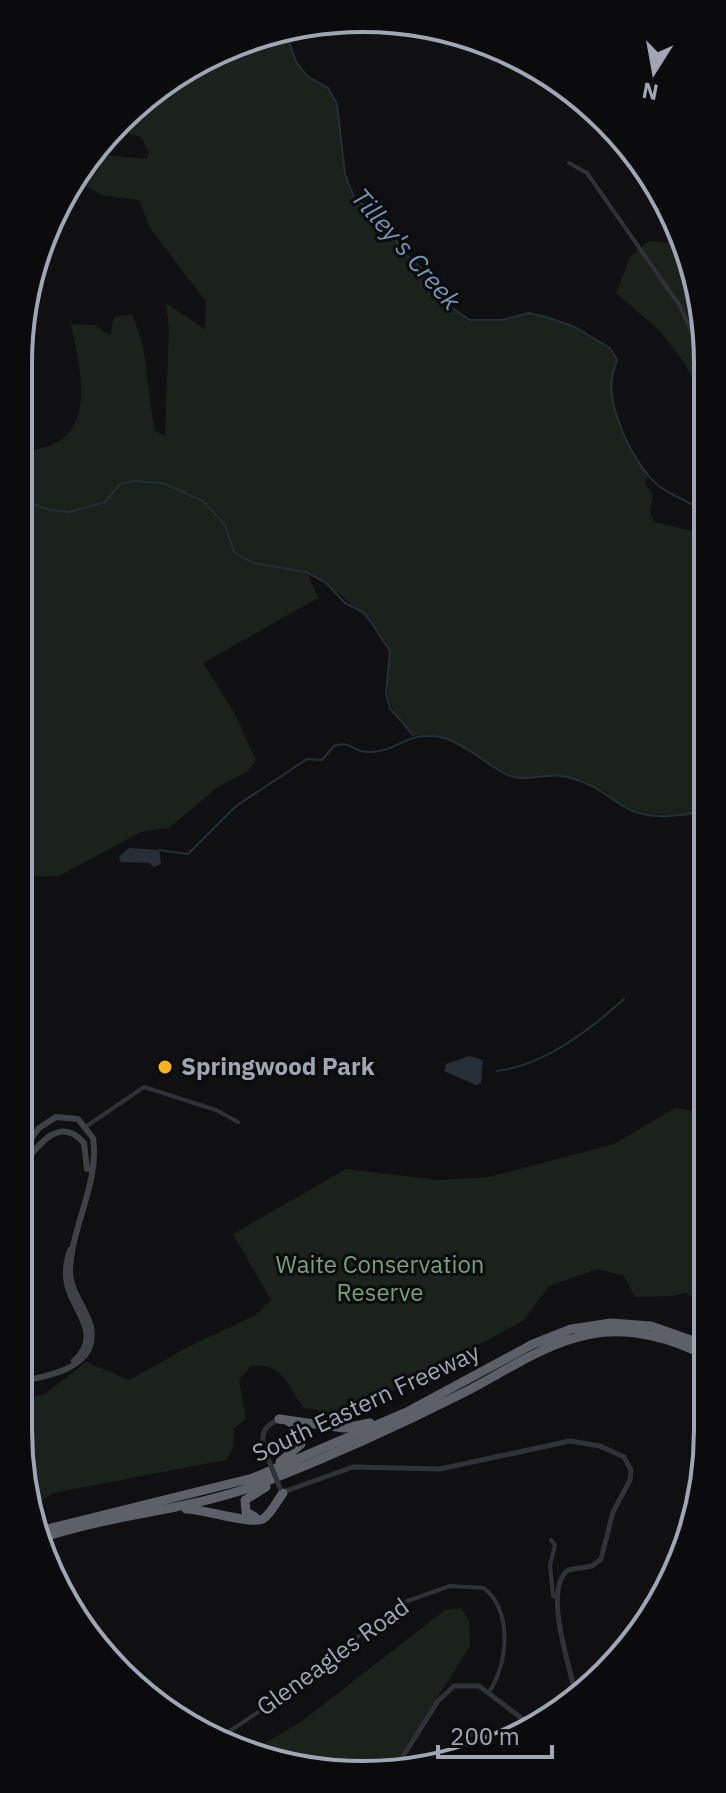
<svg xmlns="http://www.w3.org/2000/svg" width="726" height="1793" font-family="'IBM Plex Sans',sans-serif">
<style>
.green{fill:#1a221b}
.water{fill:#262f37}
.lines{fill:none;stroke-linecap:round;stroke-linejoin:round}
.stream{stroke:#262f37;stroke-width:2}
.minor{stroke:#313237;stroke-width:4}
.tertiary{stroke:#313237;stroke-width:5}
.secondary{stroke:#3f4147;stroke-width:6}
.motorway{stroke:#5d6069;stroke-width:9}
.tertiary-bridge{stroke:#313237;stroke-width:5}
.poi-dot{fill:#ffb21b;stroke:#0b0b0d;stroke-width:3}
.labels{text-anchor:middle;stroke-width:6;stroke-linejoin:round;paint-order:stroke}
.poi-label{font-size:24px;font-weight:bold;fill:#a0a6b4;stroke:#0b0b0d;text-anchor:start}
.park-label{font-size:24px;fill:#75a178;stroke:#0b0b0d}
.street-label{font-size:24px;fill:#a0a6b4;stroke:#0b0b0d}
.water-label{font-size:26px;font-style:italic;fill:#7395b3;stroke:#0b0b0d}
.rim{fill:none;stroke:#a0a6b4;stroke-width:4}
</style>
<rect width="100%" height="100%" fill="#101012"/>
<path class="green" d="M286 33 296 62 307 76 328 88 337 104 345 174 354 197 390 225 400 249 430 277 452 308 470 320H502L529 313 546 317 575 327 610 348 617 360C605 403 623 439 649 474L645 483 653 495 650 511 654 522 706 534V810L687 816 641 813 618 803 607 792 577 780 559 775 518 779 444 738 413 735C396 715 385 704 388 676 388 669 391 659 390 652 385 628 328 583 307 572L318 598 203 663 235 714 256 760 248 771 218 787 169 828 141 832 59 876 18 877V449C30 452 36 450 48 446 98 429 79 364 71 324L95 325 110 336 114 317 132 314 143 345 154 430 165 436 169 329 166 303 205 329 206 302 150 228 139 200 102 195 77 181 93 154 147 159 149 152 141 137 112 129 210 54Z
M649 241 683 244 705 318V402L682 359 659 330 616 293 630 257Z
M675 1108 707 1113 708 1291 703 1294 708 1311 686 1292 674 1296 635 1297 624 1276 598 1269 549 1286 523 1321 359 1408 336 1411 338 1414 304 1408C287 1386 283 1362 251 1366L239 1380 246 1419 234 1428 233 1448 226 1460 53 1493 31 1508 18 1430V1400L45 1394 86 1362 129 1380 188 1347 256 1315 271 1300 233 1234 346 1169 439 1180 489 1177 614 1144Z
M461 1608 469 1620 470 1646 392 1770 318 1772 253 1750 302 1721 445 1610Z"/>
<path class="water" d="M129 848 159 850 161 864 154 867 149 863 121 862 119 857Z
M469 1056 483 1060 481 1083 476 1085 444 1071 446 1064Z"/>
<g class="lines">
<path class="stream" d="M286 33 296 62 307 76 328 88 337 104 345 174 354 197 390 226 400 249 431 277 452 308 470 320H502L529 313 546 317 575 327 610 348 617 360C615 367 611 376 611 384 611 414 636 471 662 488 675 497 691 503 706 512
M18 498 49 510 69 512 105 502 120 484 135 481 163 483 203 501 225 525 234 552 253 563 306 572 325 582 345 603 365 613 390 651 386 693 390 708 413 735
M159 850 188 854 236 806 307 759 322 760 334 746C350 740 353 752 368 752 398 753 409 728 444 738 467 744 486 765 508 775 525 783 544 773 563 776 584 780 601 790 617 802 643 822 677 817 706 810
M497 1071C544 1066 591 1029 624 999"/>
<path class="minor" d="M569 163 587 173 680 306 697 344 705 382
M87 1126 144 1087 216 1110 238 1122
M551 1540 555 1545 550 1565 553 1596 557 1597
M219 1738 269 1705 402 1603 450 1586 484 1588C513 1612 508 1664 489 1692
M460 1756 463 1744 474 1732 488 1745"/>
<path class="tertiary" d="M269 1461C262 1444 257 1428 278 1420
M283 1492 353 1467 440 1469 570 1441 600 1446 624 1457 631 1470 630 1480 613 1512 601 1559 592 1566 568 1570C542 1590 571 1668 576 1697
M395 1769 438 1701 454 1686H479L532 1726"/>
<path class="secondary" d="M18 1156 39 1128 56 1117 78 1119 93 1138C100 1184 70 1228 70 1273 71 1300 101 1320 89 1349 77 1373 41 1376 18 1383
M18 1169C36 1151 57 1112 84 1143L87 1169
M70 1250C66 1262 64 1275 68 1288 76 1314 102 1336 74 1361"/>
<path class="motorway" d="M279 1419 344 1428 370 1423
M280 1462 301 1444 297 1427 288 1421
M186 1509C203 1509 253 1525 263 1519 271 1514 277 1501 283 1493
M255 1517 246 1512 245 1500 266 1487
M35 1532 253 1478 407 1412 533 1344 571 1329 611 1323 651 1326 708 1346
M36 1540C109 1514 188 1511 260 1484 329 1457 398 1426 465 1392 506 1371 544 1343 591 1334 631 1327 673 1338 708 1357"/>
<path class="tertiary-bridge" d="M269 1461 280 1488"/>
</g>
<circle class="poi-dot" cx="165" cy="1067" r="8"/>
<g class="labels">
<g class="poi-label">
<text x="181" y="1075">Springwood Park</text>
</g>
<g class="park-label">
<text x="380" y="1273">Waite Conservation<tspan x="380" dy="28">Reserve</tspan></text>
</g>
<g class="street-label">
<text transform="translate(366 1403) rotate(-25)" y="8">South Eastern Freeway</text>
<text transform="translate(333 1657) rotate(-36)" y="8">Gleneagles Road</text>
</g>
<g class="water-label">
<text transform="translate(406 249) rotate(49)" y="9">Tilley's Creek</text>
</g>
</g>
<path d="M0 0H726V1793H0ZM363 32H363A331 331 0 0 1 694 363V1430A331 331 0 0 1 363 1761H363A331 331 0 0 1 32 1430V363A331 331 0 0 1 363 32Z" fill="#0b0b0d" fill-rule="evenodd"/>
<path class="rim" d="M363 32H363A331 331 0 0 1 694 363V1430A331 331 0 0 1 363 1761H363A331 331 0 0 1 32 1430V363A331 331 0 0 1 363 32Z"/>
<g transform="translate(654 72) rotate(191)" stroke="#0b0b0d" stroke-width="6" paint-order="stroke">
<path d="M0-6L14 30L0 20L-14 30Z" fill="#a0a6b4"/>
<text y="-12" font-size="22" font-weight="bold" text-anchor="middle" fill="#a0a6b4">N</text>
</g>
<path d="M438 1745v12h114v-12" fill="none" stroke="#a0a6b4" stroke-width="4"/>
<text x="450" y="1745" font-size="24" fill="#a0a6b4" stroke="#0b0b0d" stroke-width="6" paint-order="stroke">200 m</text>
</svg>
